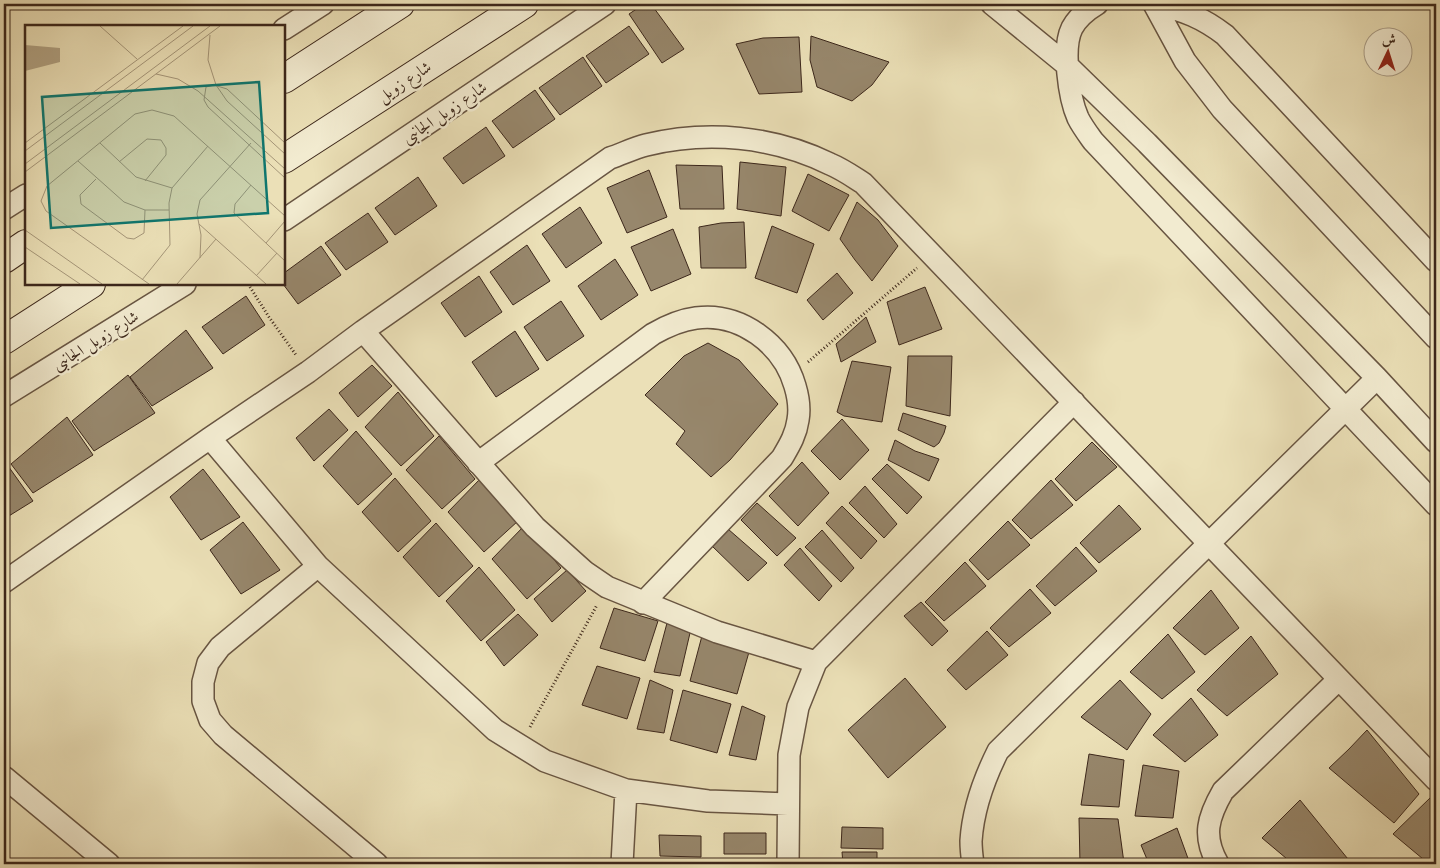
<svg xmlns="http://www.w3.org/2000/svg" width="1440" height="868" font-family="Cardo,Amiri,serif">
<style>
.building{fill:#97876c;stroke:#3c271b}
.lines{fill:none;stroke-linecap:round;stroke-linejoin:round}
.minor-casing{stroke:#685542;stroke-width:24}
.secondary-casing{stroke:#3c271b;stroke-width:30}
.path{stroke:#3c271b;stroke-width:3;stroke-dasharray:1 2.5;stroke-linecap:butt}
.minor{stroke:#f2ebd0;stroke-width:21}
.secondary{stroke:#f2ebd0;stroke-width:28}
.labels{text-anchor:middle;stroke-width:5;stroke-linejoin:round;paint-order:stroke}
.street-label{font-size:16px;fill:#3c271b;stroke:#f2ebd0}
.inset-road{fill:none;stroke:#a59679;stroke-width:1}
.view{fill:#0f766e;fill-opacity:0.15;stroke:#0f766e;stroke-width:2.5}
.inset-edge{fill:none;stroke:#3c271b;stroke-width:2.5}
</style>
<rect width="100%" height="100%" fill="#ebe0b7"/>
<filter id="stains"><feTurbulence type="fractalNoise" baseFrequency=".004" numOctaves="4"/><feColorMatrix values="0 0 0 0 .2 0 0 0 0 .09 0 0 0 0 .02 0 0 0 .5 -.17"/></filter>
<radialGradient id="worn" r=".72"><stop offset=".6" stop-color="#630" stop-opacity="0"/><stop offset="1" stop-color="#630" stop-opacity=".3"/></radialGradient>
<path class="building" d="M644 4H651L684 49 662 63 629 14Z
M629 26 649 54 606 83 586 56Z
M811 36 889 62 872 85 852 101 817 87 810 60Z
M799 37 802 92 759 94 736 44 763 38Z
M583 57 602 86 560 115 539 88Z
M535 90 555 119 513 148 492 121Z
M486 127 505 156 463 184 443 158Z
M740 162 786 167 781 216 737 209Z
M676 165 722 166 724 209H680Z
M649 170 667 217 627 233 607 188Z
M808 174 849 195 829 231 792 211Z
M418 177 437 206 395 235 375 208Z
M857 202 878 220 898 246 872 281 855 260 840 239Z
M580 207 602 243 566 268 542 234Z
M368 213 388 242 346 270 325 243Z
M744 222 746 268H701L699 227 721 223Z
M772 226 814 244 797 293 755 278Z
M673 229 691 274 651 291 631 247Z
M527 245 550 281 513 305 490 272Z
M321 246 341 275 298 304 283 284 284 273Z
M615 259 638 295 601 320 578 286Z
M837 273 853 293 823 320 807 300Z
M479 276 502 312 465 337 441 303Z
M925 287 942 329 899 345 887 302Z
M246 296 265 325 223 354 202 327Z
M561 301 584 336 547 361 524 327Z
M866 317 876 342 841 362 836 344Z
M186 330 213 368 152 406 130 377Z
M515 331 539 369 496 397 472 362Z
M708 343 739 360 778 404 730 460 711 477 676 444 685 431 645 395 684 356Z
M908 356H952L950 416 906 406Z
M852 361 891 367 882 422 844 416 837 412Z
M372 365 392 386 358 417 339 393Z
M128 375 155 413 94 451 72 421Z
M398 392 434 436 401 466 365 427Z
M329 409 348 430 314 461 296 438Z
M903 413 946 426 944 433 939 443 934 447 898 430Z
M67 417 93 455 33 493 11 464Z
M842 419 869 450 840 480 811 451Z
M356 431 392 474 358 505 323 466Z
M439 436 475 479 442 509 406 470Z
M895 440 915 451 939 459 929 481 888 460Z
M1092 442 1117 467 1076 501 1055 479Z
M802 462 829 493 798 526 769 496Z
M6 463 33 501 4 519V464Z
M887 464 922 497 907 514 872 479Z
M203 469 240 517 201 540 170 497Z
M395 478 431 521 398 552 362 512Z
M481 478 518 521 484 552 448 512Z
M1051 480 1073 505 1031 539 1012 520Z
M865 486 897 524 884 538 849 503Z
M757 503 796 538 777 556 741 520Z
M1119 505 1141 529 1099 563 1080 543Z
M842 506 877 541 861 559 826 523Z
M1008 521 1030 545 988 580 969 560Z
M243 522 280 570 241 594 210 550Z
M436 523 473 566 439 597 403 557Z
M525 525 561 568 527 599 492 559Z
M728 529 767 563 748 581 711 545Z
M822 530 854 568 841 582 805 547Z
M1076 547 1097 571 1055 606 1036 586Z
M800 548 832 586 819 601 784 565Z
M965 562 986 586 944 621 925 602Z
M479 567 515 610 481 641 446 601Z
M567 570 586 591 552 622 534 599Z
M1030 589 1051 613 1009 647 990 628Z
M1211 590 1239 628 1205 655 1173 628Z
M921 602 948 631 932 646 904 616Z
M614 608 658 621 645 661 600 648Z
M518 614 538 635 504 666 486 642Z
M667 623 690 633 680 676 654 672Z
M987 631 1008 655 966 690 947 670Z
M703 632 751 645 737 694 690 681Z
M1168 634 1195 672 1162 699 1130 672Z
M1251 636 1278 674 1227 716 1197 690Z
M597 666 640 678 627 719 582 705Z
M905 678 946 727 888 778 848 730Z
M650 680 673 690 664 733 637 729Z
M1120 680 1151 714 1127 750 1081 717Z
M683 690 731 704 717 753 670 740Z
M1191 698 1218 735 1185 762 1153 735Z
M742 706 765 716 756 760 729 755Z
M1367 730 1419 794 1394 823 1329 768 1349 749Z
M1089 754 1124 760 1119 807 1081 805Z
M1143 765 1179 771 1173 818 1135 816Z
M1431 797 1436 804V864H1429L1393 834Z
M1300 800 1352 864H1293L1262 838Z
M1079 818 1118 819 1124 863 1080 864Z
M842 827 883 828V849L841 848Z
M1177 828 1190 864H1149L1141 845Z
M724 833H766V854H724Z
M659 835 701 836V857L660 856Z
M842 852H877V864H843Z
M901 859 944 860 943 864H901Z
M661 863 704 864H661Z"/>
<g class="lines">
<g class="minor-casing">
<path id="minor" d="M992 4 1068 66 1147 143 1377 378 1436 442
M1097 4C1087 10 1078 17 1072 28 1062 48 1069 98 1078 118 1082 126 1088 134 1093 141L1436 505
M1154 4 1185 61 1222 109 1436 338
M1156 4C1183 10 1203 18 1225 35L1436 261
M284 29 323 4
M4 209 26 195
M284 220 605 4
M363 331 535 527 585 572 607 587 717 632 816 662
M4 396 185 284
M210 438 318 566 495 730 545 761 626 790 708 801 788 804
M478 463 653 334C667 326 680 320 696 318 740 312 783 344 795 386 798 396 800 409 798 420 796 435 789 446 782 458L643 603
M318 566 220 647 208 663 203 682V701L210 720 223 735 377 864
M4 582 210 438 308 372 363 331 610 158C622 154 634 148 646 145 707 130 773 136 830 164 842 169 852 176 863 183L1436 780
M4 777 109 864
M622 864 626 790
M788 864 789 755 798 707 816 662 1074 402
M973 864C972 857 971 848 971 841 973 809 984 779 998 751L1377 378
M1218 864C1202 836 1208 817 1223 791L1339 679"/>
</g>
<g class="secondary-casing">
<path id="secondary" d="M284 79 400 4
M284 159 524 4
M4 259 26 244
M4 340 91 284"/>
</g>
<path class="path" d="M248 284 269 317 296 355
M808 362 917 268
M530 727 597 605"/>
<use href="#minor" class="minor"/>
<use href="#secondary" class="secondary"/>
</g>
<g class="labels">
<g class="street-label">
<text transform="translate(404 81) rotate(-33)" y="6">شارع زويل</text>
<text transform="translate(444 112) rotate(-34)" y="6">شارع زويل الجانبى</text>
<text transform="translate(95 340) rotate(-32)" y="6">شارع زويل الجانبى</text>
</g>
</g>
<g transform="translate(25 25)">
<rect width="260" height="260" fill="#ebe0b7"/>
<path d="M0 20 35 23V37L0 46Z" fill="#b0a182"/>
<path class="inset-road" d="M75 1 112 34M185 10 183 35 191 60 202 76 260 129M131 49 153 54 173 66 260 144M0 118 158 1M75 118 111 152 147 163M260 118 202 64 189 60 181 62 179 75 183 82 260 153M0 126 168 1M53 136 99 177 120 185H144M94 137 122 114 136 115 141 123V130L120 156M0 139 185 1M0 147 195 1M71 154 55 170 56 179 102 213 109 214 119 208 120 185M226 160 210 179 209 188 260 236M174 199 241 259M0 205 77 259M241 218 260 196M0 222 55 259M175 233 176 210 172 189 175 175 226 118M231 251 252 228M117 255 145 220 144 178 147 163 183 121M124 259 21 186 16 176 22 161 110 89 127 85 149 91 260 191M152 259 191 214"/>
<path class="view" d="M234 57 243 188 26 203 17 72Z"/>
<rect width="260" height="260" class="inset-edge"/>
</g>
<rect width="1440" height="868" fill="none" stroke="#ebe0b7" stroke-width="20"/>
<rect x="5" y="5" width="1430" height="858" fill="none" stroke="#3c271b" stroke-width="2.5"/>
<rect x="10" y="10" width="1420" height="848" fill="none" stroke="#3c271b"/>
<g transform="translate(1388 52) rotate(4)"><circle r="24" fill="#f2ebd0" stroke="#a99d88"/>
<path d="M0-4L9 19L0 12L-9 19Z" fill="#8f2418"/>
<text y="-8" font-size="14" font-weight="bold" text-anchor="middle" fill="#3c271b">ش</text>
</g>
<rect width="100%" height="100%" filter="url(#stains)"/>
<rect width="100%" height="100%" fill="url(#worn)"/>
</svg>
